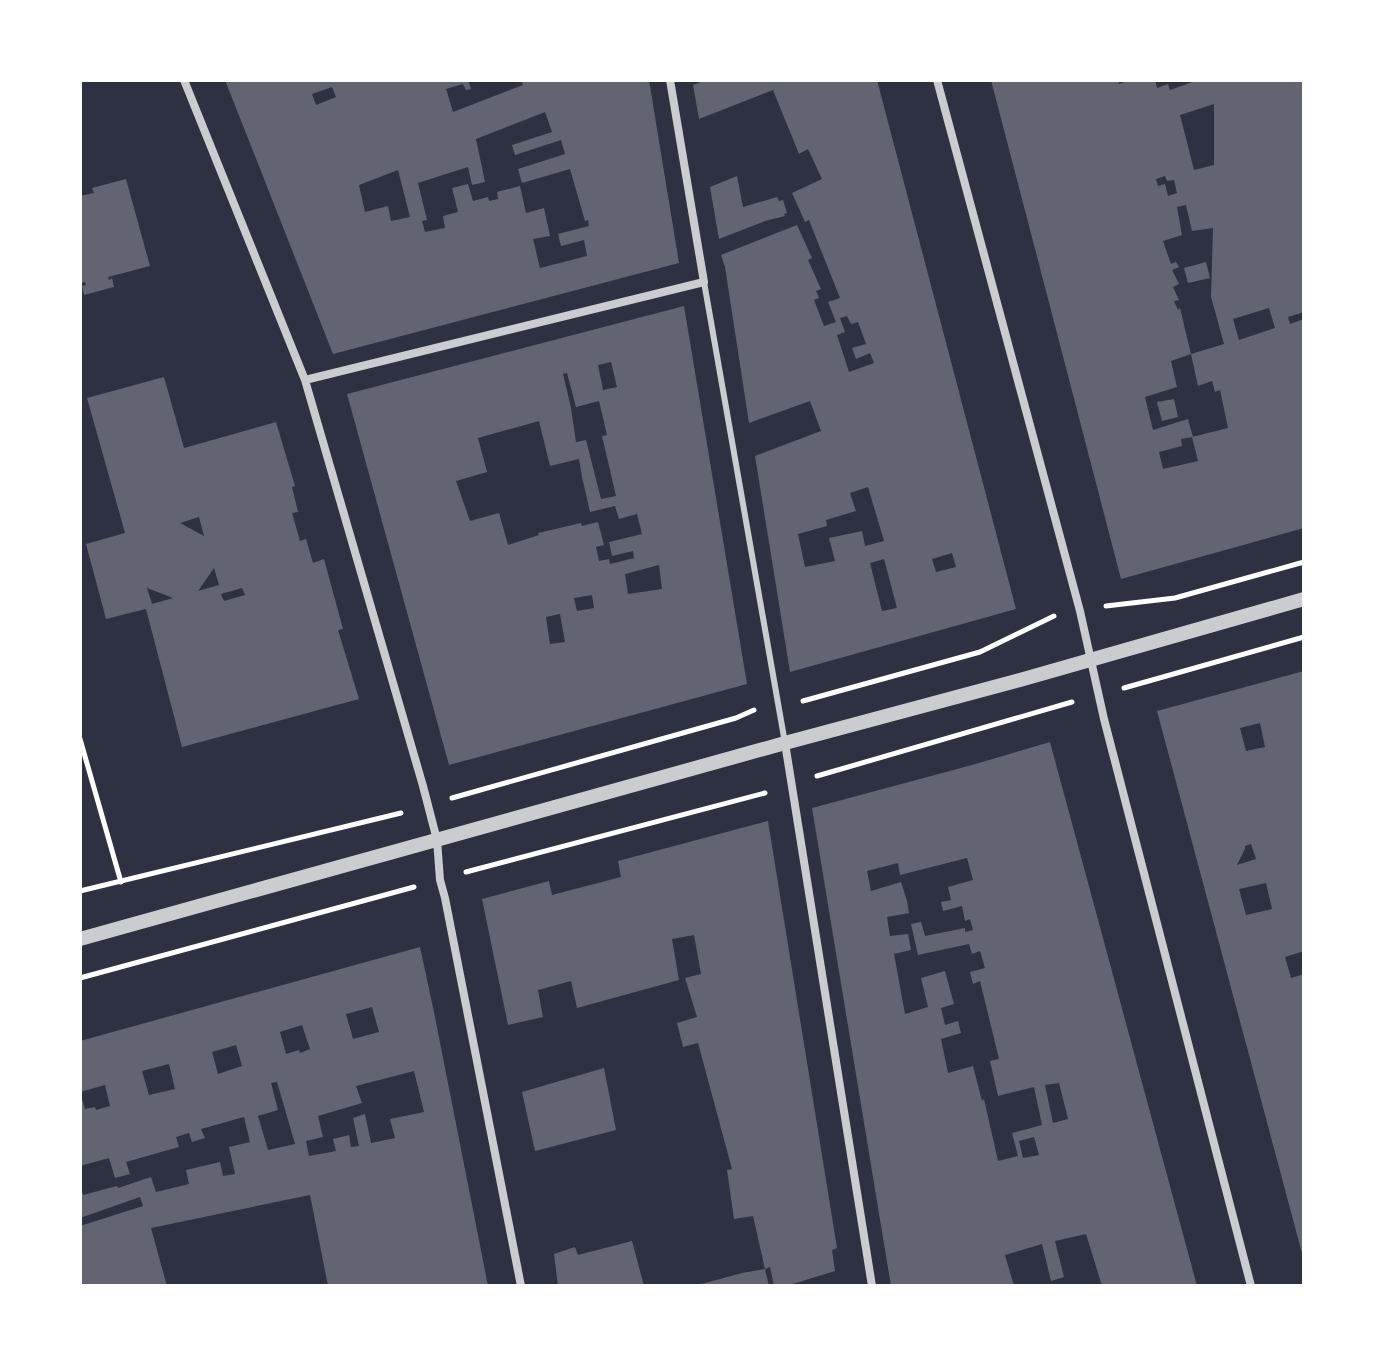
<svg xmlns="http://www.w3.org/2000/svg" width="1384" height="1366" font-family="'DejaVu Sans',sans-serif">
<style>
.building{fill:#626471;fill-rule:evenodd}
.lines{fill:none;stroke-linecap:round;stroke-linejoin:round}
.path{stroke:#fff;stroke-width:5}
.service{stroke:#caccd0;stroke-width:6}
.minor{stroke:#caccd0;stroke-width:8}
.tertiary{stroke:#caccd0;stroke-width:14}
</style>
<rect width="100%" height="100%" fill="#2d3142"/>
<path class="building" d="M225 80H468L471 89 466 90 463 84 446 89 453 112 523 85 521 80H649L679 263 333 354ZM332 87 336 97 316 105 312 94ZM545 112 552 132 512 145 515 155 561 140 565 154 518 169 522 183 570 169 585 221 588 220 589 226 558 234 561 246 584 240 587 256 540 268 533 239 550 236 544 208 526 213 520 186 497 192 498 199 489 201 488 197 473 201 468 184 452 188 458 212 443 216 445 228 425 232 422 221 427 220 418 183 468 167 472 185 485 182 476 139ZM398 170 410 217 391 221 388 206 365 212 359 185Z
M706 80H877L1016 609 790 672 755 456 821 431 810 401 749 423 725 267 721 255 797 225 812 258 808 260 821 289 816 291 819 298 814 300 824 326 836 322 828 302 840 298 809 220 805 222 792 193 822 179 808 149 799 154 773 90 699 119 693 85ZM847 316 851 324 858 322 866 344 852 348 856 359 870 353 874 363 849 372 837 335 845 332 840 318ZM868 487 884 541 865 546 862 531 829 538 835 561 805 567 798 534 827 526 826 520 856 511 850 493ZM952 553 956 567 936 572 932 559ZM884 559 897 608 882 611 870 563Z
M991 80H1118L1119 84 1131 80H1155L1157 88 1168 84 1170 90 1198 80H1304V312L1288 317 1290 324 1304 319V528L1121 579ZM1214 104V165L1194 170 1180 115ZM1165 176 1167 181 1174 180 1177 193 1168 196 1165 184 1158 186 1156 179ZM1186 205 1192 231 1213 228 1211 297 1224 344 1191 354 1198 386 1212 381 1215 392 1220 390 1228 428 1192 437 1198 461 1163 469 1159 452 1182 446 1181 439 1193 437 1188 419 1153 430 1145 397 1177 387 1171 361 1191 354 1180 308 1178 310 1174 301 1179 300 1173 287 1179 284 1172 270 1179 267 1176 262 1171 264 1163 241 1182 235 1177 207ZM1269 308 1275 328 1239 340 1233 319Z
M737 176 743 207 777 197 779 201 783 200 787 213 784 214 785 216 765 221 719 239 710 187Z
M126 179 150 266 108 277 109 280 112 278 114 287 84 295 82 286 86 285 85 282 80 283V196L94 193 92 188Z
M1206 262 1210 278 1188 283 1184 268Z
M684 306 747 684 449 765 347 394ZM611 362 617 387 603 390 598 365ZM567 373 576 407 599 401 607 435 602 436 616 496 601 499 586 440 576 442 571 408 563 374ZM539 421 550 466 579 459 582 477 590 512 615 506 619 519 637 514 642 534 609 542 612 556 633 551 634 558 610 564 609 559 599 561 596 547 604 545 598 522 582 526 581 523 538 533 539 535 508 545 499 513 470 521 456 481 487 472 478 438ZM659 565 662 589 628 594 625 574ZM592 595 594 608 577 611 574 598ZM560 614 565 642 550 644 546 617Z
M164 377 184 448 276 422 295 486 292 487 298 512 292 513 300 541 306 539 313 563 324 559 343 629 338 630 359 699 182 747 146 609 106 619 86 544 125 533 87 398ZM199 517 204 536 180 523ZM214 568 219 585 198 591ZM147 588 173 598 152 604ZM242 588 245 595 224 601 221 594Z
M1174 399 1178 417 1162 421 1157 402Z
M1304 671V951L1285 957 1291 978 1304 974 1303 1257 1157 711ZM1260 723 1265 747 1246 751 1240 728ZM1251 844 1256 859 1237 865 1245 849V846ZM1266 883 1272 909 1246 915 1239 889Z
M1050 742 1197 1286H1102L1086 1234 1055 1241 1064 1277 1051 1281 1042 1244 1005 1255 1014 1286H891L812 808 972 765ZM967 858 973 880 948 887 951 900 941 902 943 911 962 906 965 921 970 919 973 930 965 932V928L925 936 921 922 911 924 918 955 969 944 972 954 980 951 985 968 970 972 973 984 980 981 999 1059 990 1061 998 1096 1034 1087 1042 1125 1012 1133 1018 1156 998 1161 984 1099 982 1101 973 1066 948 1073 941 1039 961 1033 958 1021 945 1025 941 1008 954 1004 945 971 921 978 928 1007 905 1014 894 954 911 950 908 934 890 936 887 917 909 913 907 901 901 882 871 891 867 871 898 863 900 875ZM1059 1083 1068 1119 1053 1123 1045 1085ZM1034 1137 1039 1155 1023 1158 1019 1141Z
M768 821 837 1248 832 1250 835 1271 786 1286H774L770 1267 765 1269 769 1286H694L742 1273 765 1269 753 1216 734 1219 727 1170 732 1169 698 1043 683 1047 677 1023 697 1017 685 978 701 974 694 935 672 939 679 980 577 1008 571 981 538 990 543 1017 508 1025 482 899 549 881 552 895 621 877 618 861Z
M420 947 434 1012 488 1286H328L310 1195 151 1228 167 1286H80V1226L143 1206 140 1197 80 1218V1194L83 1193V1195L117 1186 118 1188 151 1177 156 1192 189 1184 186 1170 220 1162 223 1176 235 1174 229 1147 250 1142 244 1117 201 1129 205 1138 192 1142 189 1133 176 1137 179 1147 126 1162 130 1174 115 1178 109 1158 80 1166V1092L85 1109 95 1107 96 1110 110 1106 105 1085 80 1092V1041ZM372 1007 379 1032 353 1039 346 1014ZM302 1025 310 1049 300 1053 299 1050 286 1054 280 1032ZM236 1045 242 1066 218 1074 212 1052ZM169 1064 175 1089 149 1095 142 1071ZM414 1071 424 1112 390 1119 395 1138 371 1143 365 1114 353 1118 359 1146 351 1147 349 1135 333 1139 336 1151 309 1156 306 1141 323 1137 318 1116 362 1103 356 1086ZM277 1082 295 1144 268 1150 258 1116 278 1110 271 1083Z
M604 1068 616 1130 535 1151 522 1092Z
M632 1241 644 1286H558L554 1254 575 1247 578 1255Z"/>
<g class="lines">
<path class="path" d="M1106 606 1175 598 1304 562
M1124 688 1304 637
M803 701 980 652 1054 616
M80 739 121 882
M817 776 1072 702
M452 798 736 718 754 710
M466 872 765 793
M80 891 401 813
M80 978 414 887"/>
<path class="service" d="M704 282 785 743"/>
<path class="minor" d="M184 80 305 380 423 786 437 840 440 880 445 898 521 1286
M937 80 1080 611 1104 719 1251 1286
M305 380 704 282 670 80
M785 743 872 1286"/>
<path class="tertiary" d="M80 939 785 743 1020 680 1304 599"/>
</g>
<rect width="1384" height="1366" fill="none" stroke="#ffffff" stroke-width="164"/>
</svg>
